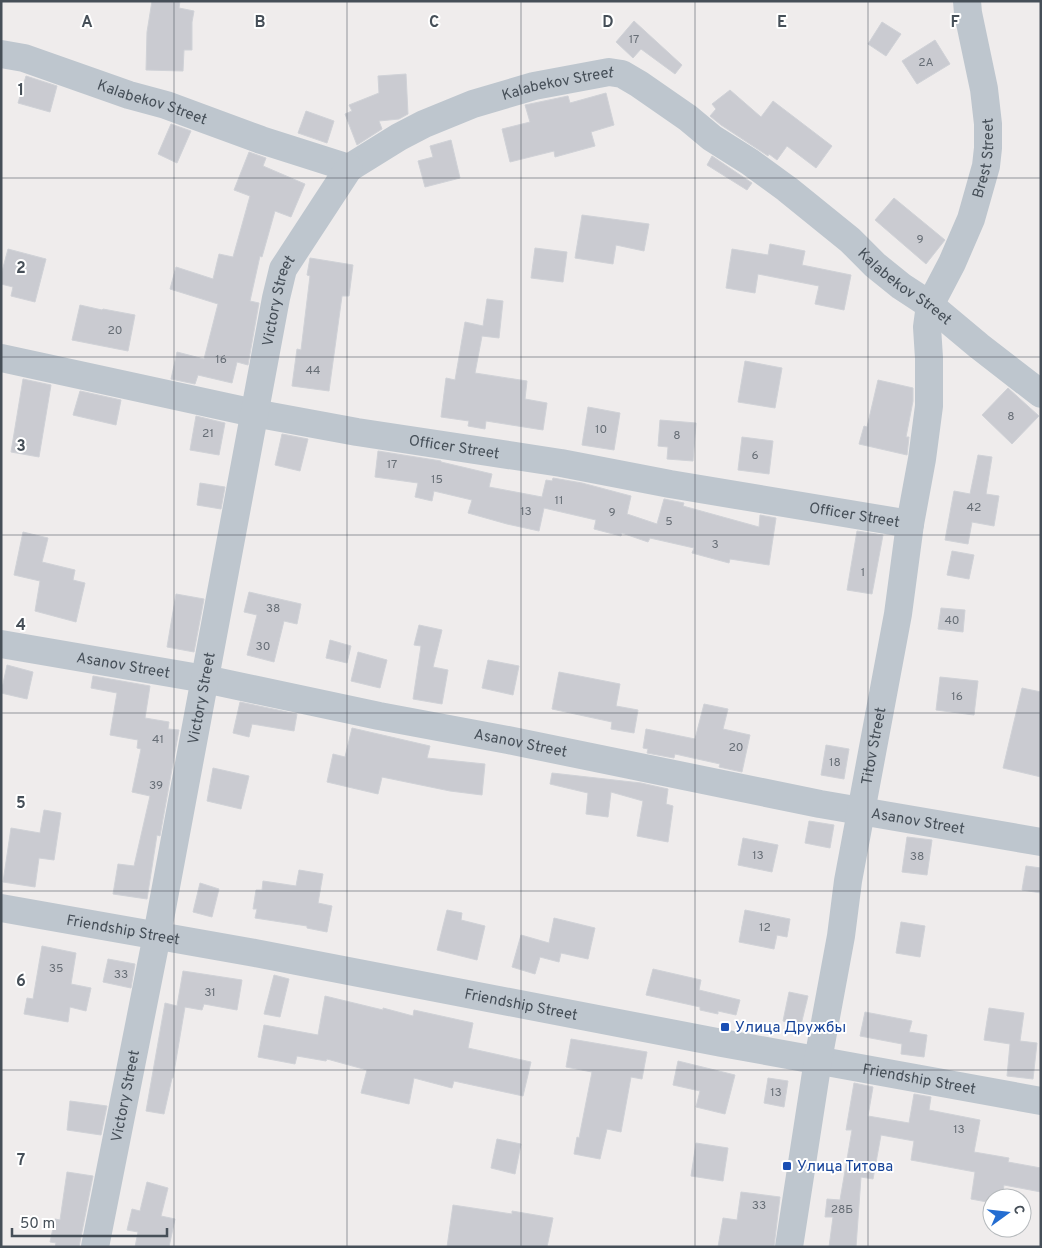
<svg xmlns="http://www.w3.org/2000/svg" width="1042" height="1248" font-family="Overpass,sans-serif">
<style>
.building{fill:#cacbd1;stroke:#d0d2d7}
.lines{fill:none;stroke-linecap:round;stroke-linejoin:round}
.minor{stroke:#bec6ce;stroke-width:28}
.grid{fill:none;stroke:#464f58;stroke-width:1;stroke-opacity:0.55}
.transit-dot{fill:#1a4fb4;stroke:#fff;stroke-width:2}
.labels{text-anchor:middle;stroke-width:4;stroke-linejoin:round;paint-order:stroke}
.number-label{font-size:12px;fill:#676e76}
.street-label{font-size:15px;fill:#464f58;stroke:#fff}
.transit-label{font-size:15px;fill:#164399;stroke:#fff;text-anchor:start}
.grid-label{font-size:16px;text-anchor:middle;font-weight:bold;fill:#464f58;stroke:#fff;stroke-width:4;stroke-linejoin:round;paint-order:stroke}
</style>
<rect width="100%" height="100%" fill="#efecec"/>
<path class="building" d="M152 1H180L179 8 194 11 192 22V50H184L183 71 146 70 147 32Z
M634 21 682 65 675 74 641 49 633 58 616 42Z
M882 22 901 34 886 56 868 44Z
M935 40 950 64 917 84 902 61Z
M406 74 408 114 399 119 379 121 382 129 357 145 345 114 352 111 349 105 379 93 378 76Z
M26 76 57 86 50 112 18 103Z
M730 90 761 117 773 101 832 146 816 168 787 146 777 160 769 154 768 156 721 125 710 116 716 109 712 104Z
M606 93 614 125 591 132 595 146 555 157 554 151 510 162 502 129 530 122 525 105 568 96 570 103Z
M306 111 334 121 327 143 298 133Z
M171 124 191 131 177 163 158 154Z
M451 140 460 178 425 187 418 161 433 157 430 146Z
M249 152 266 158 263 166 305 184 291 217 275 211 262 257 260 256 250 301 259 303 248 365 237 362 232 383 198 375 195 384 171 379 177 352 204 359 218 304 170 289 176 267 213 279 219 254 233 257 250 196 234 190Z
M712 156 752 183 747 190 707 165Z
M894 198 945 240 926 264 875 220Z
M582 215 649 224 644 251 616 245 613 264 575 258Z
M770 244 805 251 802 265 851 275 844 310 815 304 819 286 758 274 755 293 726 288 732 249 768 255Z
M535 248 567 252 563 282 531 278Z
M8 249 46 259 35 302 11 296 13 287 1 284V275Z
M310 258 353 265 349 296H342L329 391 292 386 297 349 301 350 310 276 307 275Z
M487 299 503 301 499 338 482 336 475 373 527 381 525 399 547 403 543 430 486 421 485 429 468 426 469 421 441 417 446 378 455 380 465 322 483 326Z
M80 305 102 310 103 309 135 315 128 351 72 340Z
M745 361 782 368 775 408 738 402Z
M23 379 51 385 39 457 11 452Z
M878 380 913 388V401L906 437H909L907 455 859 444 864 426 867 427Z
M1008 388 1039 416 1012 444 982 415Z
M80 391 121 400 116 425 73 415Z
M588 407 620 413 614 450 582 445Z
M196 416 225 423 219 455 190 450Z
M660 420 696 423 693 461 667 459 668 447 658 446Z
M282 434 308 439 300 471 275 465Z
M742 437 773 441 769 474 738 470Z
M378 451 441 461V462L492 474 489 487 542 497 546 480 552 481 553 478 582 483 631 496 627 514 657 524 664 499 684 503 683 506 759 527 760 515 776 518 769 565 730 559 729 563 692 553 694 548 650 538 648 542 622 533 621 536 594 529 596 520 544 508 539 531 507 524 468 513 472 500 434 491 432 501 415 497 418 483 375 477Z
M978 455 992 457 986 494 999 496 994 526 972 522 968 544 945 540 954 491 970 494Z
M200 483 225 487 221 509 197 505Z
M857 531 883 535 872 594 847 590Z
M23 532 48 538 42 562 75 570 73 580 85 583 76 622 35 611 40 581 14 575Z
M952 551 974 555 969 579 947 575Z
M249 592 301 604 297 624 284 621 274 662 247 655 257 615 244 612Z
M176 594 204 599 194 652 167 647Z
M941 608 965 610 963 632 938 629Z
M419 625 442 630 433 667 448 670 442 704 413 699 421 646 414 645Z
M330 640 351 646 347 663 326 658Z
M358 652 387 660 380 688 351 681Z
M488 660 519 666 513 695 482 688Z
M7 665 33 672 27 699 1 693Z
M559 672 620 684 616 706 638 710 634 733 611 729 612 722 552 709Z
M93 676 150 686 145 718 169 722 168 729 179 730 160 836 157 835 147 899 113 894 118 864 134 866 150 796 132 792 141 749 137 748 138 740 110 735 117 693 91 688Z
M940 677 978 681 974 715 936 710Z
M1022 688 1041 692V777L1003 768Z
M240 702 297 714 294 731 252 724 249 737 233 733Z
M704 704 728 709 723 729 750 735 742 772 719 767 720 764 675 754 674 758 647 753 648 749 643 748 646 729 695 739Z
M352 728 430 746 427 758 485 764 482 795 450 791 382 777 378 794 327 782 333 754 345 757Z
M826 745 849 749 844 779 821 775Z
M213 768 249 776 241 809 207 801Z
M552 773 641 783 668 789 666 804 673 806 668 842 637 836 643 801 611 792 608 817 586 814 588 793 550 784Z
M44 810 61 813 54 860 39 858 35 887 3 882 11 828 40 833Z
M809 821 834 825 830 848 805 843Z
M907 837 932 840 927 875 902 872Z
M743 838 778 845 772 872 738 865Z
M1026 866 1041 868V893L1022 890Z
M299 870 323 874 318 903 332 906 327 932 307 928V926L255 918 257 909H253L256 890H262L263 881 296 886Z
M200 883 219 889 212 917 193 912Z
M447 910 462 913 461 920 485 926 477 960 437 950Z
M745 910 790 919 787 937 777 935 774 949 739 942Z
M554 918 595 928 588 959 561 953 559 962 540 957 535 974 512 967 521 935 549 943Z
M901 922 925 926 920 957 896 953Z
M42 946 76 953 71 984 91 988 86 1011 70 1007 68 1022 24 1014 27 998 33 999Z
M108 959 135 964 131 988 103 982Z
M653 969 701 980 699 990 740 1000 736 1015 718 1011V1014L700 1010V1007L646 995Z
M183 971 242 980 237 1010 204 1004 202 1010 185 1007 173 1078H172L164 1114 146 1111 165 1003 177 1006Z
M274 975 289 979 280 1017 264 1014Z
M789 992 808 996 801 1025 783 1021Z
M325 996 383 1010V1008L413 1016 414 1010 473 1023 468 1048 531 1062 523 1096 454 1081 452 1088 414 1078 409 1104 361 1093 367 1070 327 1059 326 1061 297 1056 295 1064 258 1057 264 1025 318 1035Z
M989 1008 1024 1013 1020 1041 1037 1043 1033 1079 1007 1076 1010 1044 984 1040Z
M865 1012 912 1021 909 1032 927 1035 924 1057 901 1054 902 1044 860 1036Z
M571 1039 647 1052 642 1079 631 1077 621 1132 607 1129 600 1159 574 1154 577 1137 579 1138 592 1072 566 1067Z
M678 1061 735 1075 725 1114 696 1107 700 1091 673 1085Z
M768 1078 788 1081 784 1107 764 1103Z
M854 1083 873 1087 868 1116 909 1123 914 1094 931 1097 929 1110 980 1120 974 1152 1009 1158 1008 1162 1041 1168V1192L1004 1185 1002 1198H988L987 1202 971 1199 975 1172 911 1160 914 1141 881 1135 873 1179 861 1177 856 1247H829L833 1217H825L827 1199 840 1200 852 1130H846Z
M70 1101 107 1106 101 1135 67 1130Z
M497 1139 521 1144 515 1174 491 1168Z
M696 1143 728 1148 723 1181 691 1176Z
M67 1172 93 1176 79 1247H55L56 1243 50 1242 55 1219 60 1220Z
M147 1182 168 1188 161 1216 175 1219 169 1247H135L138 1232 127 1230 132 1209 140 1211Z
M741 1192 780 1197 774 1247H718L723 1218 737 1220Z
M453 1205 512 1214V1211L553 1218 547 1247H447Z"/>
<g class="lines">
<g class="minor">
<path id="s1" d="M1 54 24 58 129 95 166 105 261 140 349 168 399 137 424 124 473 104 534 86 609 72 622 74 639 84 688 118 712 138 750 162 787 189 850 240 875 265 901 286 930 305 979 346 1041 394"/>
<path id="s2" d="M1 358 254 413 357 432 561 463 670 484 910 524"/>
<path id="s3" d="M1 644 205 679 379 716 508 740 820 804 1041 842"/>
<path id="s4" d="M1 908 255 953 722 1043 1041 1101"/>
<path id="s5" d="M95 1247 157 935 276 298 283 269 349 168"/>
<path id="s6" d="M789 1247 818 1060 841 936 848 881 898 614 910 524 922 459 929 406V358L927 327 930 305 952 263 971 219 986 166 988 148V124L984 89 968 13 967 1"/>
</g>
</g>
<path class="grid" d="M174 1V1247M347 1V1247M521 1V1247M695 1V1247M868 1V1247M1 178H1041M1 357H1041M1 535H1041M1 713H1041M1 891H1041M1 1070H1041"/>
<g class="transit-dot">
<rect x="720" y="1022" width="10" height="10" rx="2.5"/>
<rect x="782" y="1161" width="10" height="10" rx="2.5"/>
</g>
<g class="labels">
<g class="number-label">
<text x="634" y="43">17</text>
<text x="926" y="66">2А</text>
<text x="920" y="243">9</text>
<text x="115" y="334">20</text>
<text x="221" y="363">16</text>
<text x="313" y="374">44</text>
<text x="1011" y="420">8</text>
<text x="601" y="433">10</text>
<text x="208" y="437">21</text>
<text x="677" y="439">8</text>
<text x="755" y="459">6</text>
<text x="392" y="468">17</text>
<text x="437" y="483">15</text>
<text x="559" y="504">11</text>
<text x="974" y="511">42</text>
<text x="526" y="515">13</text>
<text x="612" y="516">9</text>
<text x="669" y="525">5</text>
<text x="715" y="548">3</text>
<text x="863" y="576">1</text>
<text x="273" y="612">38</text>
<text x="952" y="624">40</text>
<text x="263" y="650">30</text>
<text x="957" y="700">16</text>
<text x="158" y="743">41</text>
<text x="736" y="751">20</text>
<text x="835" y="766">18</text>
<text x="156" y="789">39</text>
<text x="758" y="859">13</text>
<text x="917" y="860">38</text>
<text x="765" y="931">12</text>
<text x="56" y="972">35</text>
<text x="121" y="978">33</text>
<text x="210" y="996">31</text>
<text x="776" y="1096">13</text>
<text x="959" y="1133">13</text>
<text x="759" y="1209">33</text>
<text x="842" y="1213">28Б</text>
</g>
<g class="street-label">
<text dy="5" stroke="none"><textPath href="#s1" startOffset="594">Kalabekov Street</textPath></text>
<text dy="5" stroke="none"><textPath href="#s1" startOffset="159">Kalabekov Street</textPath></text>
<text dy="5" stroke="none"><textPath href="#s6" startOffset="1112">Brest Street</textPath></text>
<text dy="5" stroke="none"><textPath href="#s1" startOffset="1014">Kalabekov Street</textPath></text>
<text dy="5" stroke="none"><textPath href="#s5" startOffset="964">Victory Street</textPath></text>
<text dy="5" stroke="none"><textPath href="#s2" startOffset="462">Officer Street</textPath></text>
<text dy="5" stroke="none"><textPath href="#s2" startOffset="868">Officer Street</textPath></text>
<text dy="5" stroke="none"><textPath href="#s3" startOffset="124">Asanov Street</textPath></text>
<text dy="5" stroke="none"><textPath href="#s5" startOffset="559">Victory Street</textPath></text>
<text dy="5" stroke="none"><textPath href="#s3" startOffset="529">Asanov Street</textPath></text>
<text dy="5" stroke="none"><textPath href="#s6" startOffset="508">Titov Street</textPath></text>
<text dy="5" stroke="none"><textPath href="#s3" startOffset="934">Asanov Street</textPath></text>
<text dy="5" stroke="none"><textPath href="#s4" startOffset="124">Friendship Street</textPath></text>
<text dy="5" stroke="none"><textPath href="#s4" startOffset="529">Friendship Street</textPath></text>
<text dy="5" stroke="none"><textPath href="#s4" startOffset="934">Friendship Street</textPath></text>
<text dy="5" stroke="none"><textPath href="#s5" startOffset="154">Victory Street</textPath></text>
</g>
<g class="transit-label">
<text x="735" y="1032">Улица Дружбы</text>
<text x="797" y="1171">Улица Титова</text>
</g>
</g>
<g class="grid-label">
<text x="87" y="27">A</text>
<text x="260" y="27">B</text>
<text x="434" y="27">C</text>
<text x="608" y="27">D</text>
<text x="782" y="27">E</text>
<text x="955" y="27">F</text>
<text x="21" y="95">1</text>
<text x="21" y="273">2</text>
<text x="21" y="451">3</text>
<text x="21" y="630">4</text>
<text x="21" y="808">5</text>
<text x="21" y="986">6</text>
<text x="21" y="1165">7</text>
</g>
<rect width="1042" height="1248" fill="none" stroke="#464f58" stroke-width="5"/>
<g transform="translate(1007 1213) rotate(75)"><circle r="24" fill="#ffffff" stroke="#b5b9bc"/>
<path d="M0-4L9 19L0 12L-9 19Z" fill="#246dd1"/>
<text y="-8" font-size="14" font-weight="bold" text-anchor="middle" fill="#464f58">С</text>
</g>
<path d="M12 1228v8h155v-8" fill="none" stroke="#464f58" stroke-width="2.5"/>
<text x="20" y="1228" font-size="15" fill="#464f58" stroke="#ffffff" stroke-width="4" paint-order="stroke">50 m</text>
</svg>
